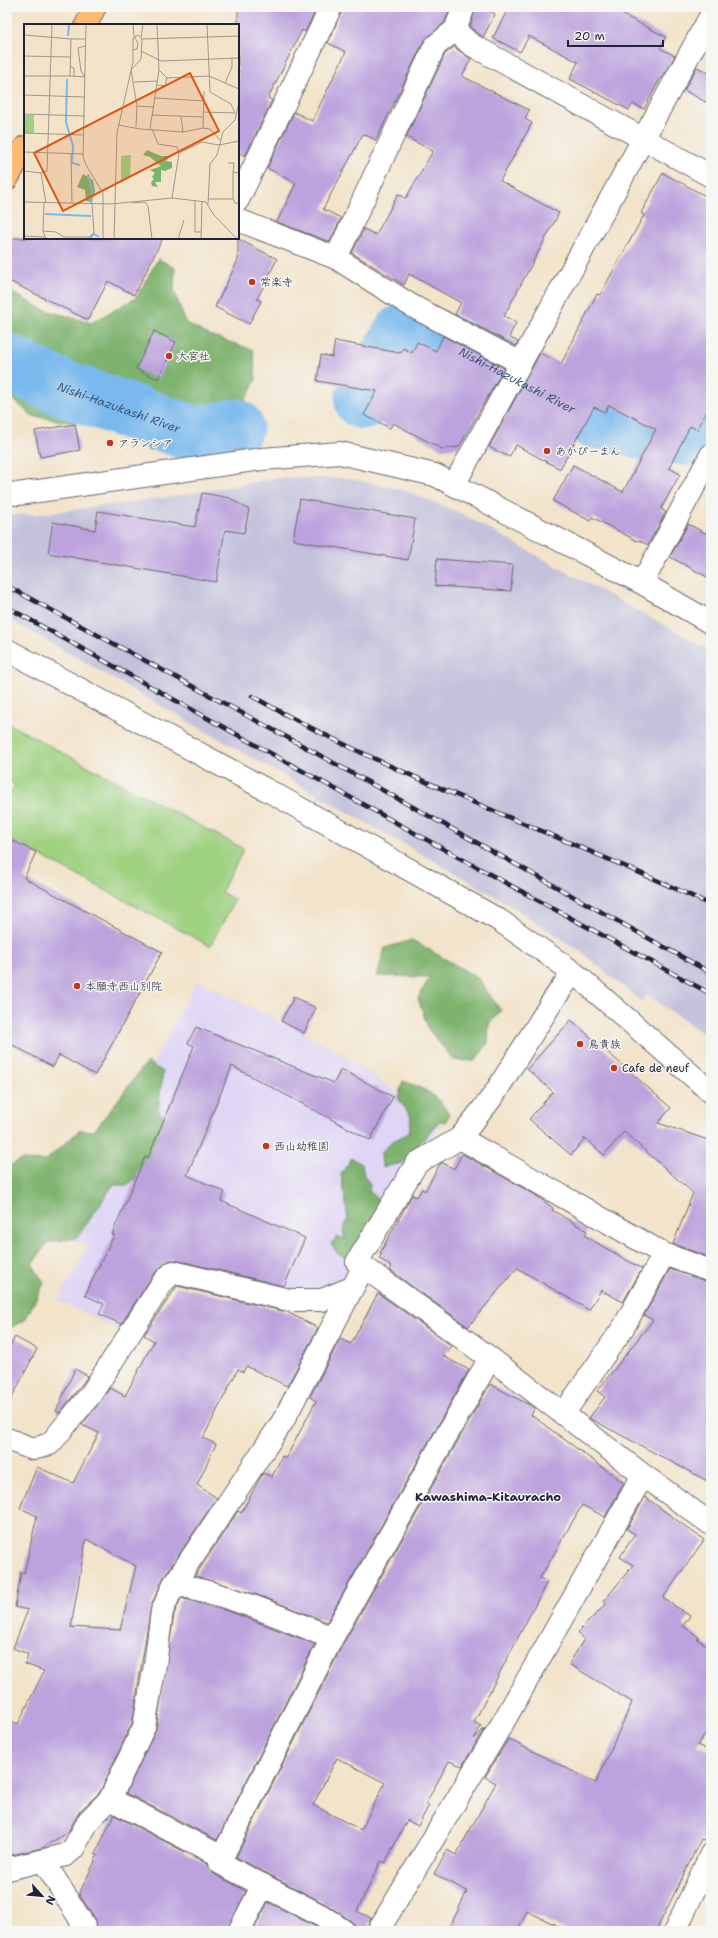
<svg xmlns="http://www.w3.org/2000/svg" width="718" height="1938" font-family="'Shantell Sans','Klee One',sans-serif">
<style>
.built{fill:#dfd5f5}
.industrial{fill:#c3c1db}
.green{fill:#9ed180;stroke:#607a5e}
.forest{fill:#7eb36e;stroke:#506a54}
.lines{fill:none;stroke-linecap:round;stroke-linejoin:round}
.river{stroke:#79b9ed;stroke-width:57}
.building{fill:#bca3dd;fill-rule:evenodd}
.minor-casing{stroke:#6b666d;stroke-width:24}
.major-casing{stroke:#6b666d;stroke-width:24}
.minor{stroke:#fff;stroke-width:22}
.major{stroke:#febb71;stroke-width:22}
.rail-casing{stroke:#22223b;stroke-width:4.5}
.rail{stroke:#f6f6f2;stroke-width:3;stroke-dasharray:9;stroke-linecap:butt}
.poi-dot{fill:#c8321e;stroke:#f6f6f2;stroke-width:1.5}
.labels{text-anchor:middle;stroke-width:3;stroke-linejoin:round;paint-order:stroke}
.poi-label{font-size:11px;fill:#22223b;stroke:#f6f6f2;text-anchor:start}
.water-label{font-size:12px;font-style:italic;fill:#405779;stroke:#f6f6f2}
.neighbourhood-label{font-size:12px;font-weight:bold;fill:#22223b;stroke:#f6f6f2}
.inset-river{fill:none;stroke:#79b9ed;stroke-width:2}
.inset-road{fill:none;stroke:#9f9690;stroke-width:1}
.view{fill:#de560e;fill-opacity:0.15;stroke:#de560e;stroke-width:2}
.inset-edge{fill:none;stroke:#22223b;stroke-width:2}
</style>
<rect width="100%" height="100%" fill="#f6f6f2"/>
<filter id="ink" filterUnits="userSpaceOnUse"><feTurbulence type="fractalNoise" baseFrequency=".025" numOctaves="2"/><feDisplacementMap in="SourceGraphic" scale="8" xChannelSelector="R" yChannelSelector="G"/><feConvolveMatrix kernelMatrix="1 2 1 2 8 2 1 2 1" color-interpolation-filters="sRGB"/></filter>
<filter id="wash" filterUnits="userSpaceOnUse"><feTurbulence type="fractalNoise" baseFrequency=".012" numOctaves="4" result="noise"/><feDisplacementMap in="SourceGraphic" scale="16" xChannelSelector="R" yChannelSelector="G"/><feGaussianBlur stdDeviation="0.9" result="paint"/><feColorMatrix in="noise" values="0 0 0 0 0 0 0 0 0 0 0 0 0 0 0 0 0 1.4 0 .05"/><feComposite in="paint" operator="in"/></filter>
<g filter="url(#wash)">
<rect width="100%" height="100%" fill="#f2e3c9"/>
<path class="built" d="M197 980 336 1050 442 1124 405 1168 335 1297 291 1292 164 1263 122 1331 58 1300 88 1247 62 1234Z"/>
<path class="industrial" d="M278 478H347L406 491 458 512 711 651V1039L647 995 642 1002 580 951 509 904 7 618V515L39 514 170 497Z"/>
<path class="green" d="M7 723 244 849 221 892 235 900 210 946 7 838V800L15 785 7 780Z"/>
<path class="forest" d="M158 259 175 268 174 291 186 323 209 335 253 350 256 379 236 419 209 425 188 443 148 450 140 433 101 417 75 423 32 416 7 394V290L42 309 91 323 136 298Z
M412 940 478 978 501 1011 489 1024 488 1043 475 1061 454 1060 429 1030 418 998 430 977 377 976 385 948Z
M147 1062 163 1072 158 1110 173 1131 160 1155 128 1185H113L77 1238 48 1242 32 1264 44 1283 25 1320 7 1329V1167L21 1160 45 1161 80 1130 94 1131Z
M403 1081C423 1088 439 1095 449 1115L445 1122 439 1121 403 1163 382 1167 381 1153 391 1142 409 1133 411 1117 398 1098Z
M352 1158 362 1165 364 1176 370 1184 369 1191 375 1196 381 1210 355 1252 346 1257 338 1254 331 1244 337 1237 345 1239 343 1231 348 1218 341 1174Z"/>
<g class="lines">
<g class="river">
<path id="s1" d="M7 362 55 385 196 435 235 427"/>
<path id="s2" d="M363 401 402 333 420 330 591 419 657 434 711 440"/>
</g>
</g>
<g id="blocks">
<path class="building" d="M238 7H317L305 32 302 30 268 98 272 100 245 156 238 152Z
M343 7H451L445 22 424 41 376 140 363 134 323 209 341 218 330 242 277 222 296 183 267 168 294 112 312 121 346 52 328 43Z
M476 7H482L495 14 483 37 470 27Z
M509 7H608L666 37 660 48 675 56 662 78 661 77 644 109 633 104 629 110 570 79 578 62 529 36 520 52 493 38Z
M454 47 471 59 462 76 529 110 525 119 532 123 500 181 559 213 504 316 516 323 509 337 518 342 516 346 455 314 461 303 409 274 404 285 352 253 364 229 376 235 398 194 406 198 433 151 406 137 445 54Z
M697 67 711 74V105L684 90Z
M663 173 711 199V404L697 430 690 426 669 468 680 474 661 509 666 512 648 545 638 540 637 541 592 517 590 521 553 501 573 465 623 492 656 429 609 405 605 412 594 407 560 469 516 445 509 457 489 447 540 353 561 364 597 294 600 295 644 215 641 213Z
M7 238H163L134 295 108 281 88 320 7 280Z
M238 239 277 259 257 299 261 301 249 324 215 307 238 260Z
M154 331 176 342 158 379 136 369Z
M443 336 504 368 459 447 442 449 393 423 390 428 364 415 377 391 317 381 321 355 332 357 335 341 400 353 403 348 412 353 417 342 436 351Z
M75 424 80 450 40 457 35 431Z
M202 493 230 498 249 510 244 533 225 530 216 582 48 553 53 522 95 530 98 511 195 527Z
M300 499 415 519 408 560 293 540Z
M688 524 711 536V579L670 557Z
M437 559 513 565 511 591 435 586Z
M7 838 36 852 24 878 162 952 95 1075 59 1055 53 1067 7 1042Z
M294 997 316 1008 304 1033 281 1021Z
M571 1020 671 1108 658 1123 711 1141V1258L673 1244 693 1193 624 1132 604 1155 585 1138 571 1155 529 1119 553 1092 527 1069Z
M196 1027 334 1083 341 1069 393 1097 370 1140 232 1066 187 1175 225 1192 221 1201 305 1238 284 1286 176 1260H169L153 1275 121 1324 99 1314 104 1304 85 1295 114 1235 112 1234 145 1157 148 1158 194 1046 188 1043Z
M462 1154 534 1194 553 1208 552 1210 587 1231 585 1236 642 1269 623 1302 601 1290 589 1310 517 1268 468 1327 390 1270 392 1267 379 1258 382 1254 380 1253 412 1195 417 1197 422 1189 425 1191 440 1164 443 1163 454 1169Z
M670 1269 711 1283V1483L589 1418 605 1397 597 1391 653 1320 644 1315Z
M177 1286 287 1312 318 1328 287 1386 246 1366 243 1372 238 1369 203 1438 216 1444 197 1485 217 1498 164 1577 151 1606 132 1723 100 1792 80 1811 68 1832 42 1848 7 1856V1719L18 1724 44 1671 25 1664 28 1654 13 1648 28 1610 15 1607 21 1572 24 1573 37 1516 20 1508 37 1467 73 1483 99 1433 82 1425 110 1388 125 1396 154 1341 144 1335ZM86 1539 136 1566 120 1630 71 1627Z
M378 1293 452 1346 443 1356 469 1370 327 1622 258 1595 195 1576 238 1511 241 1513 263 1473 272 1477 282 1456 286 1458 316 1401 310 1397 340 1339 351 1344Z
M15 1337 37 1349 7 1407V1351Z
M75 1369 88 1376 60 1413 56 1411Z
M490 1384 535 1408 531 1415 624 1483 605 1517 582 1505 540 1578 547 1582 474 1722 481 1726 474 1739 485 1728 462 1766 449 1761 426 1803 429 1805 418 1826 407 1820 385 1863 381 1861 357 1911 371 1918 366 1931H356L355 1925 351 1921 329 1906 236 1857 343 1644ZM337 1758 385 1783 361 1830 313 1805Z
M645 1497 704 1540 663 1598 690 1616 683 1626 699 1637 697 1639 711 1648V1726L697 1745 711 1752V1825L704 1840 701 1839 656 1931H568L527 1911 517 1931H448L467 1891 434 1874 447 1850 456 1855 496 1783 485 1777 508 1739 596 1783 632 1702 569 1664 584 1639 578 1632 607 1603 604 1601 633 1565 620 1557 635 1534 627 1529Z
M181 1598 231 1612 315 1644 217 1840 126 1793 156 1729 174 1614Z
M114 1815 208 1864 210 1870 214 1874 246 1891 227 1931H97L96 1920 79 1894 98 1855 95 1854Z
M268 1902 316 1927 322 1931H253Z"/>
</g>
</g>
<g filter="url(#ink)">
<use href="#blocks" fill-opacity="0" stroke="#6b666d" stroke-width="1"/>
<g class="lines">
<g class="minor-casing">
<path id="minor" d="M464 7 455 30 470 44 711 176
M238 200 331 7
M238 220 336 258 412 306 521 363
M336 258 435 46 455 30
M454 485 711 15
M7 493 18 494 262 459 340 453 435 475 642 583 711 623
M642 583 711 455
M7 650 278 796 499 920 573 972 711 1092
M573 972 552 1002 493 1096 460 1138 417 1163 357 1262 490 1358 643 1475 711 1524
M460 1138 664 1254 711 1271
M564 1413 623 1328 664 1254
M7 1439 33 1449 50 1444 91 1394 163 1282 173 1272 289 1300H322L352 1288
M174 1584C231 1595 278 1616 332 1638
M110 1799 222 1857 220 1863 322 1916 344 1931
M222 1857 332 1638 490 1358
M43 1860 85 1927
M7 1869 66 1855 73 1849 89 1820 110 1799 144 1727 155 1665 162 1611 174 1584 283 1421 363 1268
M239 1931 263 1885
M378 1931 505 1719 643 1475
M675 1931 711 1854"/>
</g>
<g class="major-casing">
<path id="major" d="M86 25 95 7
M7 179 25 147"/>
</g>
<use href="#minor" class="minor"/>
<use href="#major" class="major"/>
<g class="rail-casing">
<path id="rail" d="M7 586 305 747 711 973
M7 607 447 851 711 994
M252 696C399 780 559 833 711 905"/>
</g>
<use href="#rail" class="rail"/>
</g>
</g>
<g class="poi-dot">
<circle cx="252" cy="282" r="4"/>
<circle cx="169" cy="356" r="4"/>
<circle cx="110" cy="443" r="4"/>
<circle cx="547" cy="451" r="4"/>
<circle cx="77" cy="986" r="4"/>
<circle cx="580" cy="1044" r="4"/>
<circle cx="614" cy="1068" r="4"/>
<circle cx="266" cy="1146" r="4"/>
</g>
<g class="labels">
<g class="poi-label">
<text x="260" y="286">常楽寺</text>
<text x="177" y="360">大宮社</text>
<text x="118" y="447">アランシア</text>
<text x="555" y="455">あかぴーまん</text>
<text x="85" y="990">本願寺西山別院</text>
<text x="588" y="1048">鳥貴族</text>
<text x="622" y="1072">Cafe de neuf</text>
<text x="274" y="1150">西山幼稚園</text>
</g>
<g class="water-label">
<text dy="4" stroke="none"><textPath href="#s2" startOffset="206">Nishi-Hazukashi River</textPath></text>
<text dy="4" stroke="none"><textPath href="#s1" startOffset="121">Nishi-Hazukashi River</textPath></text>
</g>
<g class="neighbourhood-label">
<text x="488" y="1501">Kawashima-Kitauracho</text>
</g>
</g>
<g transform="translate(24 24)">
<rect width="215" height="215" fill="#f2e3c9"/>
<path d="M0 91H10V109H0ZM107 131 106 153 97 157V132Z" fill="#9ed180"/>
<path d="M123 126 137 132H146L142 137 148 138V144L141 147 137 146V158H131L134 163 128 162 127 158 130 155 128 153 131 149 126 146 137 142 126 133 119 131ZM59 150 69 156 71 167 68 178 62 177 61 166 53 163Z" fill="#7eb36e"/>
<path class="inset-river" d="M44 12 45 0M43 55 42 98 49 122 48 139 56 141M64 150 68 166 67 179M21 190 67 192M65 215 70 210 75 213"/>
<path class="inset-road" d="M62 0 59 132 62 141 79 169V215M183 0 186 68 207 80 211 89M0 11 47 15M117 13 119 0M61 15H47L46 52 61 53M118 15 215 12M61 22 54 24 57 47 61 53M109 26 113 25 114 19 110 12 109 0M117 27 137 37 215 34M0 32 46 33M46 42 50 44V53M107 46 113 82 112 103M135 46 143 54 185 52 215 65M0 52H46M110 58 134 57M201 59 208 43V34M133 61 141 62 143 54M0 71 61 73M131 74 181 77M113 82 130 83M180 88 211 89M0 90 61 92M128 91 179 93M157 93 159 108M211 96 215 78M94 101 116 105 159 108 179 104 186 105 196 116M179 104 180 67M126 105 135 46 133 0M128 105 134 120 153 123 155 129M0 109 60 111M0 128 59 130M47 130 48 179M204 139H210L209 148M0 147 17 149 22 179M17 149 23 147 28 0M148 174 182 178 189 190 213 215M184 175H209L211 179H215M209 175V148L215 149M171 176V208H177M0 178 87 180 148 174 155 129 178 118 195 121 215 117M20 179 19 207 22 215M108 179 121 178 124 182 128 215M184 180 186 140 193 131 199 108 211 96M19 207 32 208 40 213H65L70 209 68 179M0 212 21 213M90 215 93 109 109 38V14L114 11 118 15 117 35 107 46M154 215 160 196M177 215 178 177"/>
<path class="view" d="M166 49 195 107 39 187 10 129Z"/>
<rect width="215" height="215" class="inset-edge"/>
</g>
<rect width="718" height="1938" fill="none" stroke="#f6f6f2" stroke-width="24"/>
<g transform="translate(42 1896) rotate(117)" stroke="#f6f6f2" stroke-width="3" paint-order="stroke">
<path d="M0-3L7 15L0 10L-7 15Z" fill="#22223b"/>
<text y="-6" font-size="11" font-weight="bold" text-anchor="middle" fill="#22223b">N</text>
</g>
<path d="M568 40v6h95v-6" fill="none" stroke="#22223b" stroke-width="2"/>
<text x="574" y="40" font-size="12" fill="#22223b" stroke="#f6f6f2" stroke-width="3" paint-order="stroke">20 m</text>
</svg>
